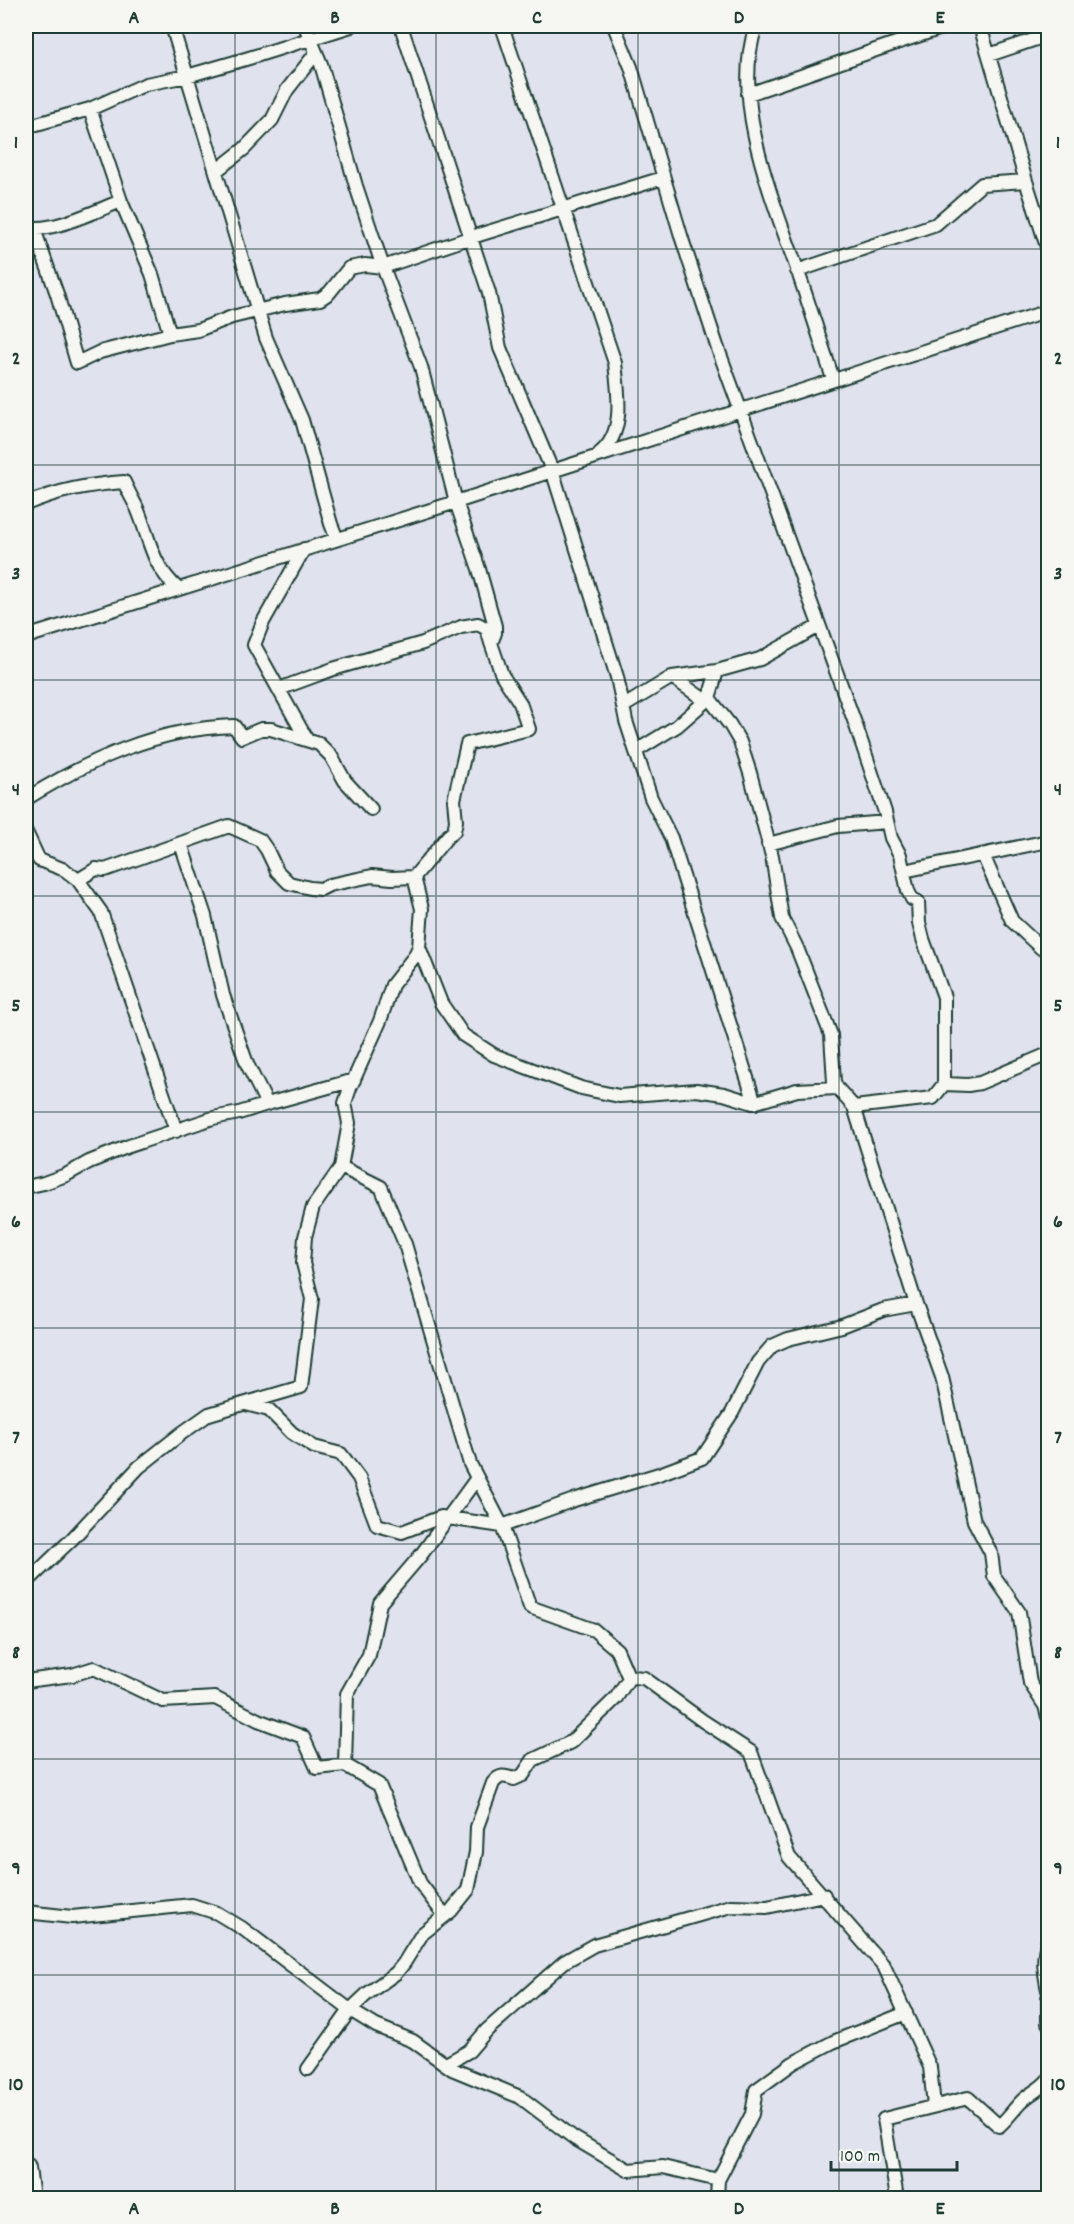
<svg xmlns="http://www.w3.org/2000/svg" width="1074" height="2224" font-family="Dekko,sans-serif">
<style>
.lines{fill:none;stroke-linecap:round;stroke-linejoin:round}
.minor-casing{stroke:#1f3d34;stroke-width:16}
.highway-casing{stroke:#1f3d34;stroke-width:22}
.minor{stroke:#f6f6f2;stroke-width:12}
.highway{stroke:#f6f6f2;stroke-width:18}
.grid{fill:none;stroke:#1f3d34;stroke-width:1.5;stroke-opacity:0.55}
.neatline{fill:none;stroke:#1f3d34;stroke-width:2}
.grid-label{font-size:20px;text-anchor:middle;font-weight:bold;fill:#1f3d34}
</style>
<rect width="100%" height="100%" fill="#e0e2ee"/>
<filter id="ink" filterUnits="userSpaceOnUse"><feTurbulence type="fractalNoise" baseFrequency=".0167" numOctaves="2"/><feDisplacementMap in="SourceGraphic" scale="12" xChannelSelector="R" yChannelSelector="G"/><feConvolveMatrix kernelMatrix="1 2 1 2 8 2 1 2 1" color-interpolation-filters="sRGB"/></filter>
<g filter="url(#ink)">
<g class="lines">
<g class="minor-casing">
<path id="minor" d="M172 26 266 338 302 420 331 524 337 539
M401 26 489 293 500 348 552 470 617 677 626 721 651 798 671 838 755 1103
M502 26 615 363C618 392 626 432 600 453
M614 26 631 67 682 239 717 346 855 723 885 812 891 838 900 855 908 891 912 899 918 902 919 923 923 939 944 997V1084L933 1098 854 1107
M756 26C731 100 771 195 796 266 809 304 821 342 833 379
M980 26 1026 181 1048 250
M989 55 1048 35
M748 94C815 72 881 47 948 26
M90 109 121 201 152 274 170 334
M26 127 90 109 146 84 187 76 249 58 351 26
M216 171 244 149 272 120 287 90 316 53
M26 226C48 235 98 210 121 201
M34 229 57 294 77 363 100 352 170 334 198 330 232 317 285 304 320 299 329 293 349 268 365 265 383 267 472 237 663 178
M797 271 936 224 982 184 1026 181
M26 504C59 490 87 485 124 482 128 491 133 500 137 508 151 541 150 563 178 589
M304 549 263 622 254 645 307 740
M819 626 760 659 717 671 709 698 730 725 740 742 750 773 772 856 782 918 797 948 831 1035 834 1082 837 1088 854 1107 916 1304 942 1377 974 1521 991 1553 994 1576 1019 1612 1030 1683 1045 1706 1048 1717
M26 637 456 502 1048 311
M672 677 706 701
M279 689 333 669 423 643 461 627 478 624 487 629 491 643
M624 706 672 677 717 671
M636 751 677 726 709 698
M26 799C89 760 158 728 234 726L242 737 261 729H271L319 744 331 756 345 781 371 809
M26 832 39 860 65 870 78 880 96 869 105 870 229 826 260 840 267 850 277 871 289 883 310 888 321 889 329 885 372 876 392 878 414 877
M181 844 205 916 223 995 247 1064 267 1104 354 1080
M768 844 838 826 887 822
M983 855 1012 921 1041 948 1048 952
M904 871 1048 841
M78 880 101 912 176 1131
M419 947 441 1003 463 1035 494 1055 581 1088 619 1096 696 1090 724 1094 753 1103 797 1090 837 1088
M944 1084 968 1085 980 1083 1048 1054
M341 1167 381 1187 405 1244 470 1464 502 1526
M26 1187 44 1183 66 1175 89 1162 129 1146 213 1118 239 1113 267 1104
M246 1404 269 1410 292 1433 314 1447 341 1454 359 1478 377 1525 402 1532 441 1517 502 1526
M26 1583 72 1539 139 1467 182 1433 209 1414 301 1387 312 1299 303 1263 305 1237 313 1207 341 1167 349 1123 345 1103 350 1088 380 1021 392 985 414 957 419 947 422 909 414 877 448 836 454 831 456 821 454 800 467 744 529 729 520 703 502 675 491 643 495 633V626L479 569 456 502 421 367 383 267 356 186 321 64 305 26
M632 1677 644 1678 703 1721 751 1752 789 1857 884 1966 930 2067 934 2106
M26 1681 72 1675 94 1668 163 1701 215 1698 258 1720 303 1737 317 1768 345 1765 379 1785 420 1883 445 1916
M345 1765 347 1694 369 1655 380 1603 421 1555 477 1478
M26 1912 72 1917 192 1905 217 1913 242 1928 350 2010 376 2026 413 2041 452 2069 520 2097 574 2138 628 2170 663 2167 718 2180
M1048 1940C1042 1959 1044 1971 1048 1990
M1048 1998V2023
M446 2064 469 2051 487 2030 564 1962 594 1945 731 1906 767 1907 824 1895
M308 2069 350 2010 367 1994 396 1973 404 1963 422 1934 451 1911 468 1890 476 1852 477 1827 493 1783C500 1774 505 1776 514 1779L523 1775 533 1760 571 1742 616 1698 629 1678 617 1650 594 1630 530 1607 502 1526 574 1500 659 1474 702 1458 732 1413 758 1362 772 1346 788 1339 842 1326 883 1310 916 1304
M717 2198 718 2180 752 2114 756 2090 793 2063 833 2042 906 2013
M897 2198 884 2119 968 2098 999 2126C1008 2118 1014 2109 1022 2101 1030 2093 1041 2089 1048 2080"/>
</g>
<g class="highway-casing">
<path id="highway" d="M26 2168 30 2198"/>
</g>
<use href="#minor" class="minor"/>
<use href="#highway" class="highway"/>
</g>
</g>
<path class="grid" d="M235 26V2198M436 26V2198M638 26V2198M839 26V2198M26 249H1048M26 465H1048M26 680H1048M26 896H1048M26 1112H1048M26 1328H1048M26 1544H1048M26 1759H1048M26 1975H1048"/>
<rect width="1074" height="2224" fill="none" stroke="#f6f6f2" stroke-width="66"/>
<path d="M831 2161v9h126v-9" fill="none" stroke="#1f3d34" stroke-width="3"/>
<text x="840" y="2161" font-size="18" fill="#1f3d34" stroke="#f6f6f2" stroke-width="4.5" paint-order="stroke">100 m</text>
<rect x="33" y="33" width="1008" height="2158" class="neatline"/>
<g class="grid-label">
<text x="134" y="23">A</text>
<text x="335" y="23">B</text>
<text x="537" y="23">C</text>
<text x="739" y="23">D</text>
<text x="940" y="23">E</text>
<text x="16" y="148">1</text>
<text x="1058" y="148">1</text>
<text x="16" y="364">2</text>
<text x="1058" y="364">2</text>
<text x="16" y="579">3</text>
<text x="1058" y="579">3</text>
<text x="16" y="795">4</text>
<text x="1058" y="795">4</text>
<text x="16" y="1011">5</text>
<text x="1058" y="1011">5</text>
<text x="16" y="1227">6</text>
<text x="1058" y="1227">6</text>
<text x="16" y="1443">7</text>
<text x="1058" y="1443">7</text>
<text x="16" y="1658">8</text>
<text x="1058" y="1658">8</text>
<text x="16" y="1874">9</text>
<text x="1058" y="1874">9</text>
<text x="16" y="2090">10</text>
<text x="1058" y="2090">10</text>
<text x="134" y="2214">A</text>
<text x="335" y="2214">B</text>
<text x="537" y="2214">C</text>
<text x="739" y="2214">D</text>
<text x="940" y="2214">E</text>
</g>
</svg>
